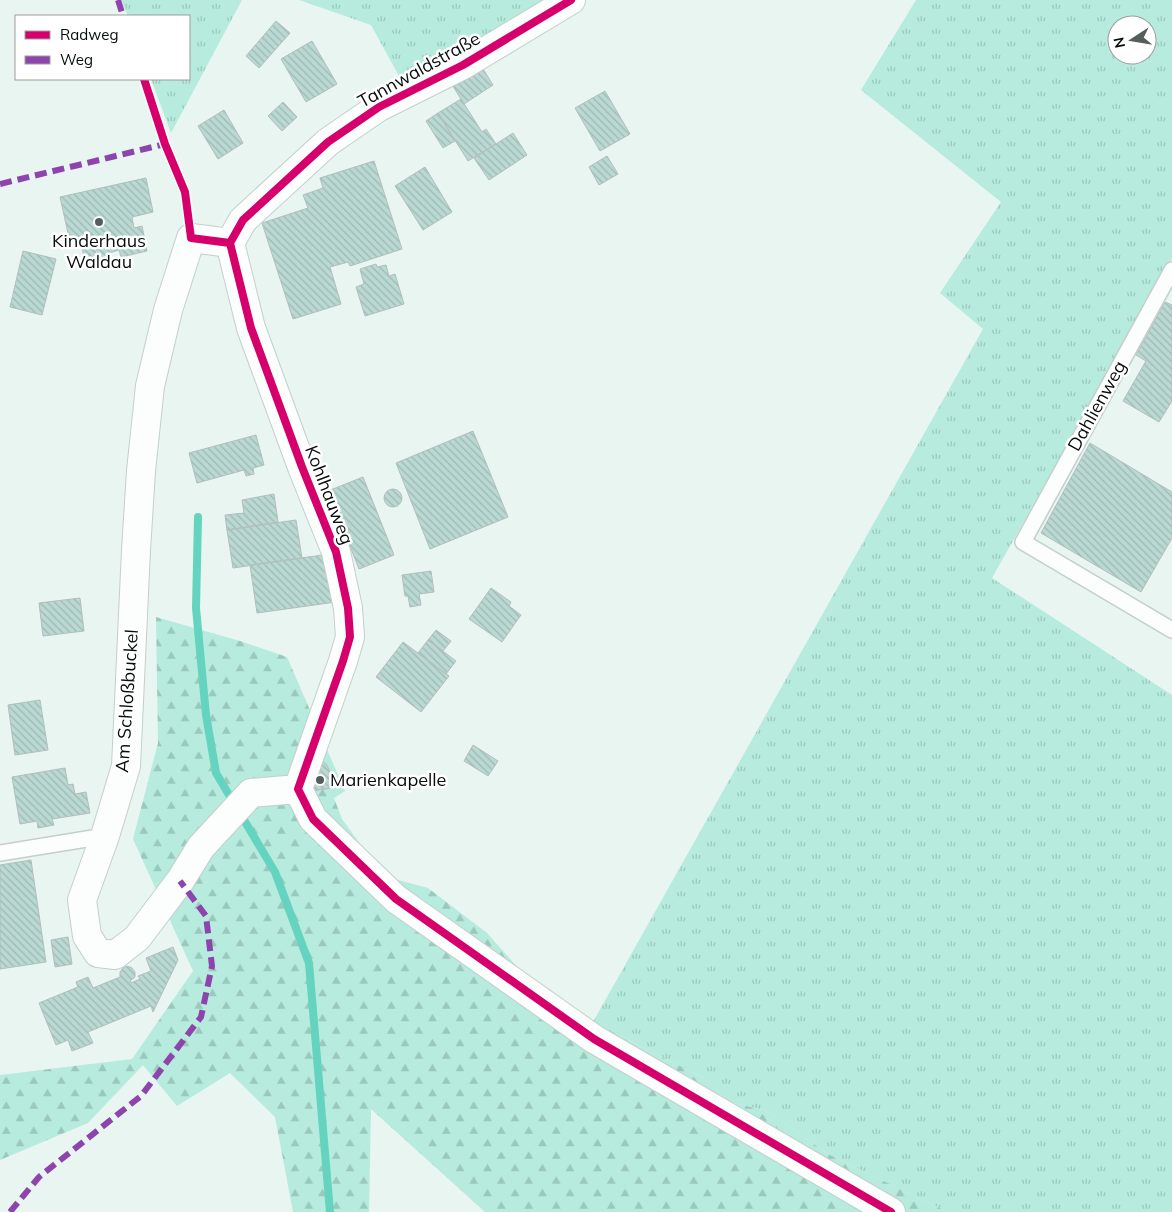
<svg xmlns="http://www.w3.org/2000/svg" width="1172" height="1212" font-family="Mulish,sans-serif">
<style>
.grass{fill:url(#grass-tufts);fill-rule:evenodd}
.forest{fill:url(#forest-firs)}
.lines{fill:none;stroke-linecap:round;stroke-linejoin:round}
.stream{stroke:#64d3bf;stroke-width:8}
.building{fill:url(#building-back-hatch);stroke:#b3bebb}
.lane-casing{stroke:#c4cfcb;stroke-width:18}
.street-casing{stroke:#c4cfcb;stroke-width:30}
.lane{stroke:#fcfefd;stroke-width:15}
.street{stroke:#fcfefd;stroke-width:28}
.quiet{stroke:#8e44ad;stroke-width:6;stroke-dasharray:12 6;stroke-linecap:butt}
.cycleway-casing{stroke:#fff;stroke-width:11}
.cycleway{stroke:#d6006c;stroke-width:8}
.poi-dot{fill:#555e5c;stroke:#fff;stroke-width:2}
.labels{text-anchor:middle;stroke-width:5;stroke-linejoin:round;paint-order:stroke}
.street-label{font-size:18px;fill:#060d0b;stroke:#fff}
.poi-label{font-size:18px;fill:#060d0b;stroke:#fff}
</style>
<defs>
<pattern id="grass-tufts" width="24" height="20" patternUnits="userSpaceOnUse" patternTransform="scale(1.25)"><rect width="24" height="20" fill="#b6ebdd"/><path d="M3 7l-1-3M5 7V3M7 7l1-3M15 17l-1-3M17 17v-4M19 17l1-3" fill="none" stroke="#9bc8bc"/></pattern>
<pattern id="forest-firs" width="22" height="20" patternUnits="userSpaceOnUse" patternTransform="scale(1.25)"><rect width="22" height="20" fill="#b6ebdd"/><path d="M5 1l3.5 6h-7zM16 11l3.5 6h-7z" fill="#9bc8bc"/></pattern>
<pattern id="building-back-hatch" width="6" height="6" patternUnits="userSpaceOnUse" patternTransform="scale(1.25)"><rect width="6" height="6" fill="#b9d9d2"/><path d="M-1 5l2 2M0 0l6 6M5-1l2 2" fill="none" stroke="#9eb9b3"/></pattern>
</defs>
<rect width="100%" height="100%" fill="#e8f5f1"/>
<path class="grass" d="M121 0H242L171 133 151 79H189V16H128Z
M299 0H555L405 87 371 25Z
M916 0H1172V258L992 578 1172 695V1212H948L828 1154 768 1111 729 1102 704 1078 593 1022 983 329 940 293 1001 202 861 90ZM1117 25H1147V55H1117Z"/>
<path class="forest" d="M156 617 240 641 287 657 345 791 334 798 342 819 383 876 428 888 487 933 545 998 704 1078 729 1102 768 1111 828 1154 948 1212H485L371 1109 369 1212H293L275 1117 230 1073 177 1106 143 1065 88 1123 0 1160V1075L132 1059 193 971 133 839 158 743Z"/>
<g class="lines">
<path class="stream" d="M198 517 196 608 206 715 216 773 275 872 309 963 330 1212"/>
</g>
<path class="building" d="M276 21 290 33 259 68 246 56Z
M312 41 337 84 306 102 281 59Z
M480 64 493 85 464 104 451 83Z
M605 91 630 134 600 151 575 108Z
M461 99 482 132 486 129 496 144 468 161 438 113Z
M283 102 297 117 282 131 268 116Z
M224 110 243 143 218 159 198 126Z
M438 113 455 141 443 148 426 121Z
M513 133 527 155 489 180 474 158Z
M607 156 618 174 599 185 589 167Z
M374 161 402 249 350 266 348 262 330 267 341 304 293 319 262 223 308 208 303 195 323 188 320 178Z
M425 167 452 212 423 230 395 186Z
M146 178 153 212 132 217 134 228 142 226 147 251 121 257 119 250 109 253 110 259 86 265 80 240 70 242 60 197Z
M23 251 56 259 42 315 10 307Z
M376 264 377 267 386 265 389 276 395 274 404 304 365 316 356 287 364 284 360 269Z
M1165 302 1172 305V401L1159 422 1123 401 1146 361 1136 355Z
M473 431 508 517 430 549 396 463Z
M256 435 264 465 253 468 254 474 246 476 244 470 197 483 189 453Z
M1090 443 1172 492V538L1141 592 1041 533Z
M363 477 394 555 359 569 328 491Z
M384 498a9 9 0 1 1 18 0a9 9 0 1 1-18 0Z
M274 494 278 522 227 530 225 515 244 513 242 500Z
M296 520 302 558 233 568 227 530Z
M330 554 336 602 257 613 250 565Z
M431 571 434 592 419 594 421 605 410 607 408 596H405L402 575Z
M491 588 511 602 509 606 521 615 502 642 469 619Z
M80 598 84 631 43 636 39 603Z
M436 630 451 641 443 651 428 640Z
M428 640 456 661 446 674 418 653Z
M403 642 449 676 421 712 376 677Z
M40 700 48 750 15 755 8 705Z
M473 745 498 761 488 776 464 761Z
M321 760 326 764 329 769 331 788 311 791Z
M65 768 68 785 73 784 75 794 86 792 90 813 52 819 54 825 38 828 37 821 20 824 12 777Z
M31 860 46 962 0 969V865Z
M68 937 72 964 55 967 51 940Z
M173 947 178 960 153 1012 151 1006 88 1032 93 1043 72 1051 68 1040 56 1045 39 1003 78 987 76 982 88 977 93 988 120 977V972L123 968 127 966 132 968 135 972V977L130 981 131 983 140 979 138 976 151 971 146 958Z"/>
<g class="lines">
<g class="lane-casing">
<path id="lane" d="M1172 270 1023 542 1172 630
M0 853 105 836"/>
</g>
<g class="street-casing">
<path id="street" d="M230 243 251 328 302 467 336 552 348 608 350 637 343 661 298 789 313 819 396 899 594 1039 891 1212
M230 243 191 238 168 310 150 386 141 471 136 550 126 766 105 836 82 900 87 936 98 953 115 955 137 938 180 881 201 847 251 793 298 789
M230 243 243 220 328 142 379 107 463 65 571 0"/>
</g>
<use href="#lane" class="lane"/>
<use href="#street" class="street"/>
<path class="quiet" d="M118 0 123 16
M0 184 165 144
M10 1212 39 1177 141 1096 201 1017 212 966 206 916 180 881"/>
<g class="cycleway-casing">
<path id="cycleway" d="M144 79 165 144 185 192 191 238 230 243
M230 243 251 328 302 467 336 552 348 608 350 637 343 661 298 789 313 819 396 899 594 1039 891 1212
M230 243 243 220 328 142 379 107 463 65 571 0"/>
</g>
<use href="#cycleway" class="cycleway"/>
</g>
<g class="poi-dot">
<circle cx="99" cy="222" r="5"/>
<circle cx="320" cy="780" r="5"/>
</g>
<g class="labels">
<g class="street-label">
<text transform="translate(419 70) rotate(-29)" y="6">Tannwaldstraße</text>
<text transform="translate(1097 406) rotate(-61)" y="6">Dahlienweg</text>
<text transform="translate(329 495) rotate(69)" y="6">Kohlhauweg</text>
<text transform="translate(127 701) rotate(-86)" y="6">Am Schloßbuckel</text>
</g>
<g class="poi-label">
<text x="99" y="247">Kinderhaus<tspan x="99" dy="21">Waldau</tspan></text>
<text x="330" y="786" text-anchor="start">Marienkapelle</text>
</g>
</g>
<rect x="15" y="15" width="175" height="65" fill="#ffffff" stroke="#9b9e9d"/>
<rect x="25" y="31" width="25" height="8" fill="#d6006c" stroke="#9b9e9d"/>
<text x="60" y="40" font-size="15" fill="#060d0b">Radweg</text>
<rect x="25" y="56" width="25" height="8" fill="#8e44ad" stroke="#9b9e9d"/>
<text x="60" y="65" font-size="15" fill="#060d0b">Weg</text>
<g transform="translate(1132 40) rotate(258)"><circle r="24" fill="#ffffff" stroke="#9b9e9d"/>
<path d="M0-4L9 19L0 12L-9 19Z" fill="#555e5c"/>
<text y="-8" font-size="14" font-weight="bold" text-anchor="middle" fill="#060d0b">N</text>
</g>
</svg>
